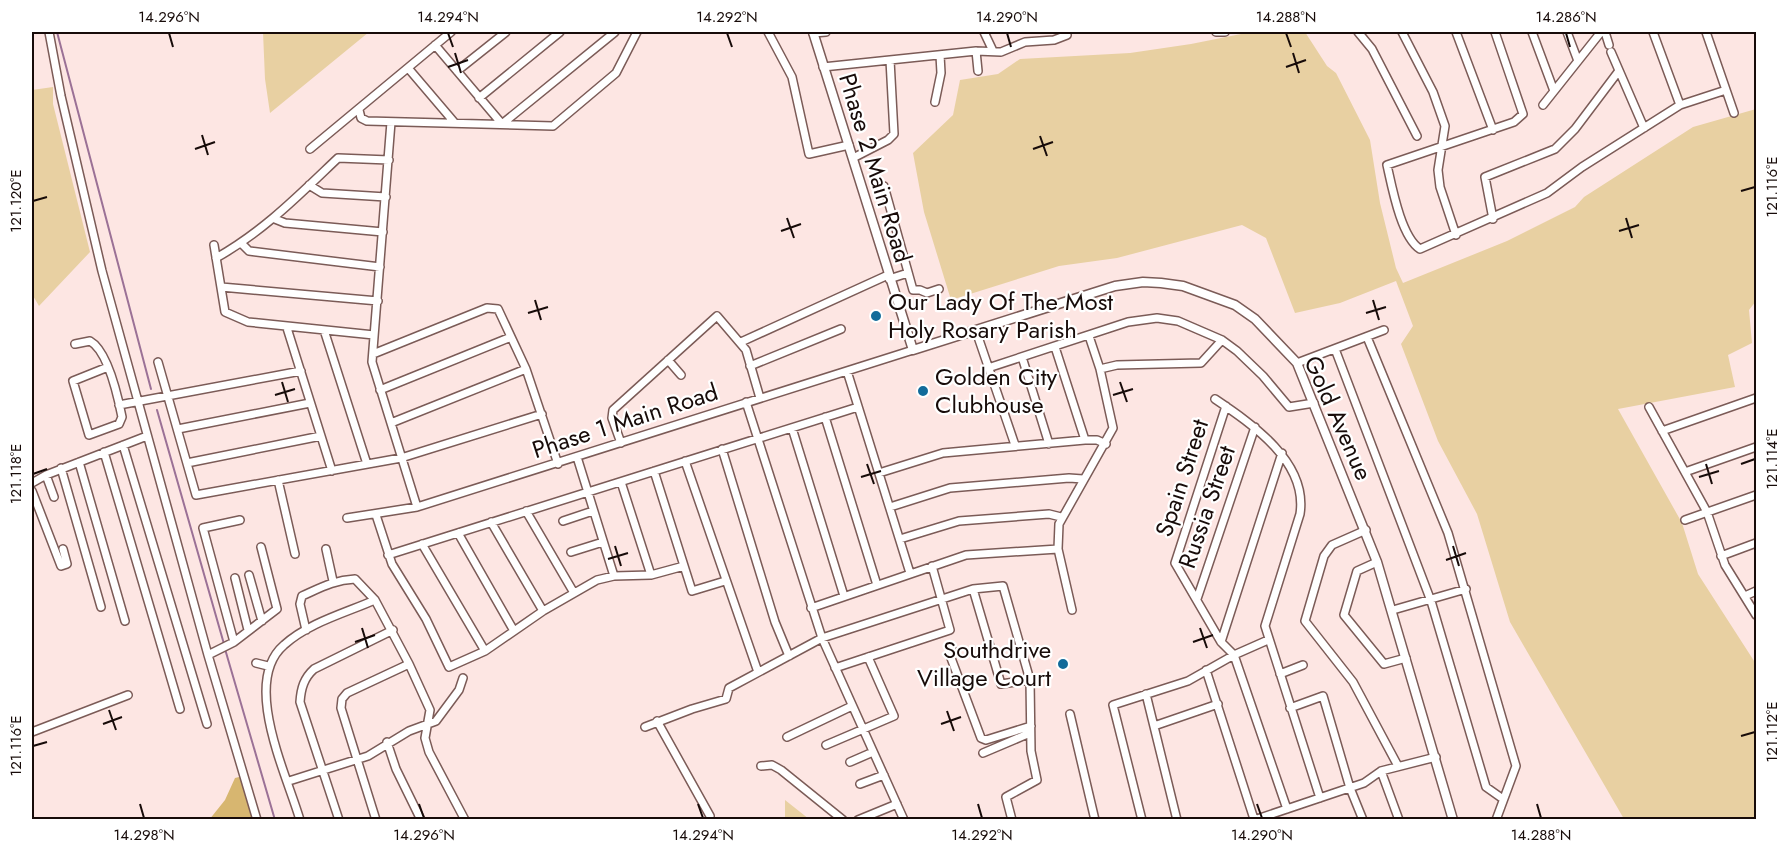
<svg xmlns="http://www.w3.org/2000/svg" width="1788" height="851" font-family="Jost,sans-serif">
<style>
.green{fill:#e8d0a2}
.forest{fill:#d7b670}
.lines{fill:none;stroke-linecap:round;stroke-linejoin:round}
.stream{stroke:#9b7196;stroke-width:2}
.minor-casing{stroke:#7b5b57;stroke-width:10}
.tertiary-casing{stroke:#7b5b57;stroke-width:11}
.minor{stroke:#fff;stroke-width:7}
.tertiary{stroke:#fff;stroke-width:8}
.ticks{fill:none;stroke:#170b09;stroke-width:2}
.poi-dot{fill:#126b9a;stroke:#fff;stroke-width:2}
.labels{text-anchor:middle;stroke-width:4.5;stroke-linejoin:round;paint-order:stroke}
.street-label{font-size:24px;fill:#170b09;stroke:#fff}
.poi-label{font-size:24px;fill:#170b09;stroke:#fff;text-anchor:start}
.neatline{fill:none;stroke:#170b09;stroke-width:2}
.ticks-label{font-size:15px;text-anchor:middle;fill:#170b09}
</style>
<rect width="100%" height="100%" fill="#fde6e3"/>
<path class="green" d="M263 32H369L270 113 265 79Z
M1251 32H1305L1327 66 1336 73 1370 140 1380 203 1396 268 1403 283 1507 241 1575 207 1584 197 1693 127 1756 109V301L1749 310 1752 343 1728 355 1735 387 1618 409 1682 523 1698 574 1756 664V819H1624L1510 622 1477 514 1438 441 1401 344 1413 326 1396 281 1340 303 1295 313 1266 238 1242 225 1117 258 1059 266 951 300 924 212 913 153 953 115 960 80 998 74 1020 59 1130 53 1191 44Z
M53 87V104L90 252 39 306 32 294V90Z
M785 800 809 819H785Z"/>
<path class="forest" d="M243 776 257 819 209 820 225 800 235 778Z"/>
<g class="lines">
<path class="stream" d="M57 32 151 389
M157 410 224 644
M225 649 275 820"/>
<g class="minor-casing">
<path id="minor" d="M49 32 61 96 102 271 208 655 257 820
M768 32 792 77 809 154 849 145
M984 32 993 51
M1216 32H1225
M1358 32 1372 49 1417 136
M1402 32 1433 92 1445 126 1438 170 1440 187 1456 235
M1456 32 1493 130
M1495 32 1523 114 1514 122 1387 165C1392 187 1401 237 1420 249L1547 193 1582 167 1680 105 1726 90
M1532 32 1554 91
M1567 32 1578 61
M1605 32 1609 45
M1653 32 1680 105
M1706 32 1734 113
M813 33 826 32
M435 45 502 124 615 32
M976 51 978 71
M1611 52 1644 128
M823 67 976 51 1001 52 1025 42 1054 40 1067 35 1066 32
M408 68 454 122
M457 71 506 32
M479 98 560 32
M935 102 941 73 940 55
M1543 105 1601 32
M359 110 361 118 367 121 553 126 616 73 637 32
M391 122 372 362 417 507
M310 149 451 32
M853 158 888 140 894 134 890 60
M309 185 322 193 386 197
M884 186 913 290H920L927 293 939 289
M275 219 285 223 383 232
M1493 219 1485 177 1555 149 1575 129 1618 72
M242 244 249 251 380 267
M214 245 225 312 248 322 374 335
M216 258C264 231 299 195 338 158L389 160
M889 279 908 273
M221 287 378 301
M287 328 332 471
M324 330 367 464
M976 331 1015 445
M1367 337 1448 533 1516 766 1496 820
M741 342 888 275
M75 344 90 341C108 351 118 397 122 417L119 424 89 435 73 381 108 367
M1055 347 1085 440
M1335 349 1431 601 1486 787 1503 799
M373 354 487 308 498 309 526 369 558 464
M1022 357 1049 444
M668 360 681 375
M158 362 196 495 401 458 542 414
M1297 363 1384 330
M750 366 841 329
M988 368 1128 322 1157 318 1178 321 1222 340 1237 351 1263 376 1289 407 1314 403
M1100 369 1117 365 1201 363 1222 340
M847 371 910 573
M380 390 511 337
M1215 399C1252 424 1308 462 1300 514L1265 626 1320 798
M746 402 822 638 904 820
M119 405 301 371
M1226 406 1175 563 1221 642 1234 655 1287 809
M1649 407 1707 512 1725 565 1756 615
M825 417 877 585
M391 423 526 369
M792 428 844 596
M178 429 310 403
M1662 431 1756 398
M621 443 612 418 613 410 717 316 746 350 760 398
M123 445 207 724
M722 449 775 622 789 656
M104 452 180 709
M577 457 614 576
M685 461 758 672
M79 462 125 621
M187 463 321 436
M61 468 101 607
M654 471 692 591 725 581
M1685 472 1756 447
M879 473 943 453 1085 440H1097L1106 444
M46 475 54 497
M278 480 295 554
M621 482 651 575
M32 483 46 475 147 436
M32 491 61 566 67 564 63 549
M890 507 950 488 1069 478 1083 479
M526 511 574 593
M376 515 392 564 426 619 449 667 485 651 543 611 597 580 614 576 651 575 684 566
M347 518 417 507 913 350
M240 520 203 528 234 642 277 609 261 547
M1685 520 1756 495
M563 521 593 511
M491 522 543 611
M1366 530 1332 545 1324 556 1305 621 1353 682 1398 766
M458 533 514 631
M900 539 959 521 1049 514 1061 517
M422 544 485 651
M326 549 333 581
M571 552 603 542
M388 555 858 407
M1721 556 1756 543
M1377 562 1357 571 1344 615 1384 664 1406 658
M249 575 262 621
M235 578 248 630
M973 589 1001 684 1030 680
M1745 596 1756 591
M1197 599 1255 427
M811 608 966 555 1058 549
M1072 610 1058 549 1059 524 1113 428 1100 369 1089 336
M1393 610 1466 589
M306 630 300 604 302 596C320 588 334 580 355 579L375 600 409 664 430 710 425 738 429 752 465 820
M1221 642 1282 453
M952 649 951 658 981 738 986 740 1031 726
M208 655 234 642
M256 663 268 666
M835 668 950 630 932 566
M1206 670 1254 819
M1280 674 1303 665
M1146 694 1177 820
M1290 708 1323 696 1350 788 1363 820
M1070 714 1095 820
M657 721 710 816
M1154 726 1218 704
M645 727 692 709 726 699 729 688 822 638 973 589 1003 586 1030 680 1031 751 1037 780 1006 797 1012 820
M32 732 128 695
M787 737 852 706
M387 742 396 769 421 820
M826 745 894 716 868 657
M983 753 1030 733
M850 762 873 752
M761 766 772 765 781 770 843 820
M1381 771 1399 820
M289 781 368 756 409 731 436 721 459 690 463 678
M860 784 884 775
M300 820C287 775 241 682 284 645 308 623 345 613 375 600
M339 820 300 702C301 688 304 678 314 669L393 630
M376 820 341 708 342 699 347 693 409 664
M858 820 897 804
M1142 820 1113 705 1188 681 1234 655 1268 640
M1254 820 1364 783 1381 771 1436 757"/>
</g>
<g class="tertiary-casing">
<path id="tertiary" d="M813 32 913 350 1115 286 1143 282 1161 283 1183 286 1235 305 1255 319 1297 363 1377 562 1453 820"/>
</g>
<use href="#minor" class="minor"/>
<use href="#tertiary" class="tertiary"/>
</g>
<path class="ticks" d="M169 33 173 47M448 33 453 47M727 33 732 47M1007 33 1011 47M1286 33 1291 47M1566 33 1570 47M455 53 461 73M1293 53 1299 73M448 67 468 60M1286 67 1306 60M202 135 208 155M1040 136 1047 156M195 149 215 142M1033 149 1053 142M1741 191 1755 187M33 201 47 197M787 218 794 238M1626 218 1632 238M781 231 801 224M1619 231 1639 225M535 300 541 320M1373 300 1379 320M528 313 548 307M1366 313 1386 307M282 382 288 402M1120 382 1127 402M275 395 295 389M1113 395 1133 389M867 464 874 484M1706 464 1712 484M1741 464 1755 459M33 474 47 469M861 477 881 471M1699 477 1719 471M615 546 621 566M1453 546 1459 566M608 559 628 553M1446 560 1466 553M362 628 368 648M1200 628 1207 648M355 642 375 635M1193 642 1213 635M109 710 116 730M947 711 954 731M103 724 122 717M941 724 961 717M1741 736 1755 732M33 746 47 742M140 804 144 818M419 804 424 818M698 804 703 818M978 804 982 818M1257 804 1262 818M1537 804 1541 818"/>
<g class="poi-dot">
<circle cx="876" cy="316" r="6"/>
<circle cx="923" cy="391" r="6"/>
<circle cx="1063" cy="664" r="6"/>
</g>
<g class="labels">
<g class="street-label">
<text transform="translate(875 168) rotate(73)" y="8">Phase 2 Main Road</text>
<text transform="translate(1338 418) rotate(66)" y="8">Gold Avenue</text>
<text transform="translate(625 421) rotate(-18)" y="8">Phase 1 Main Road</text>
<text transform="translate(1182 478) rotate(-72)" y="8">Spain Street</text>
<text transform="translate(1207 507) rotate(-71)" y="8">Russia Street</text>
</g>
<g class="poi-label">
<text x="888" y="310">Our Lady Of The Most<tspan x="888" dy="28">Holy Rosary Parish</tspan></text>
<text x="935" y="385">Golden City<tspan x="935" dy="28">Clubhouse</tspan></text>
<text x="1051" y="658" text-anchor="end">Southdrive<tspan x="1051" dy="28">Village Court</tspan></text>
</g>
</g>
<rect width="1788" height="851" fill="none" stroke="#ffffff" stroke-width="66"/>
<rect x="33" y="33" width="1722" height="785" class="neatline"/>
<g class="ticks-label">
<text x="169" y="22">14.296°N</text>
<text x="448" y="22">14.294°N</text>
<text x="727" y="22">14.292°N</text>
<text x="1007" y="22">14.290°N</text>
<text x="1286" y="22">14.288°N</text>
<text x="1566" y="22">14.286°N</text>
<text transform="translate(1772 187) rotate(-90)" y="5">121.116°E</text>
<text transform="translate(16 201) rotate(-90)" y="5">121.120°E</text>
<text transform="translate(1772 459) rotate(-90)" y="5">121.114°E</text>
<text transform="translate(16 474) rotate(-90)" y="5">121.118°E</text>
<text transform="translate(1772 732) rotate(-90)" y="5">121.112°E</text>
<text transform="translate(16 746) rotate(-90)" y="5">121.116°E</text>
<text x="144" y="840">14.298°N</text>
<text x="424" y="840">14.296°N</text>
<text x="703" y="840">14.294°N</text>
<text x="982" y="840">14.292°N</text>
<text x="1262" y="840">14.290°N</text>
<text x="1541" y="840">14.288°N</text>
</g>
</svg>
